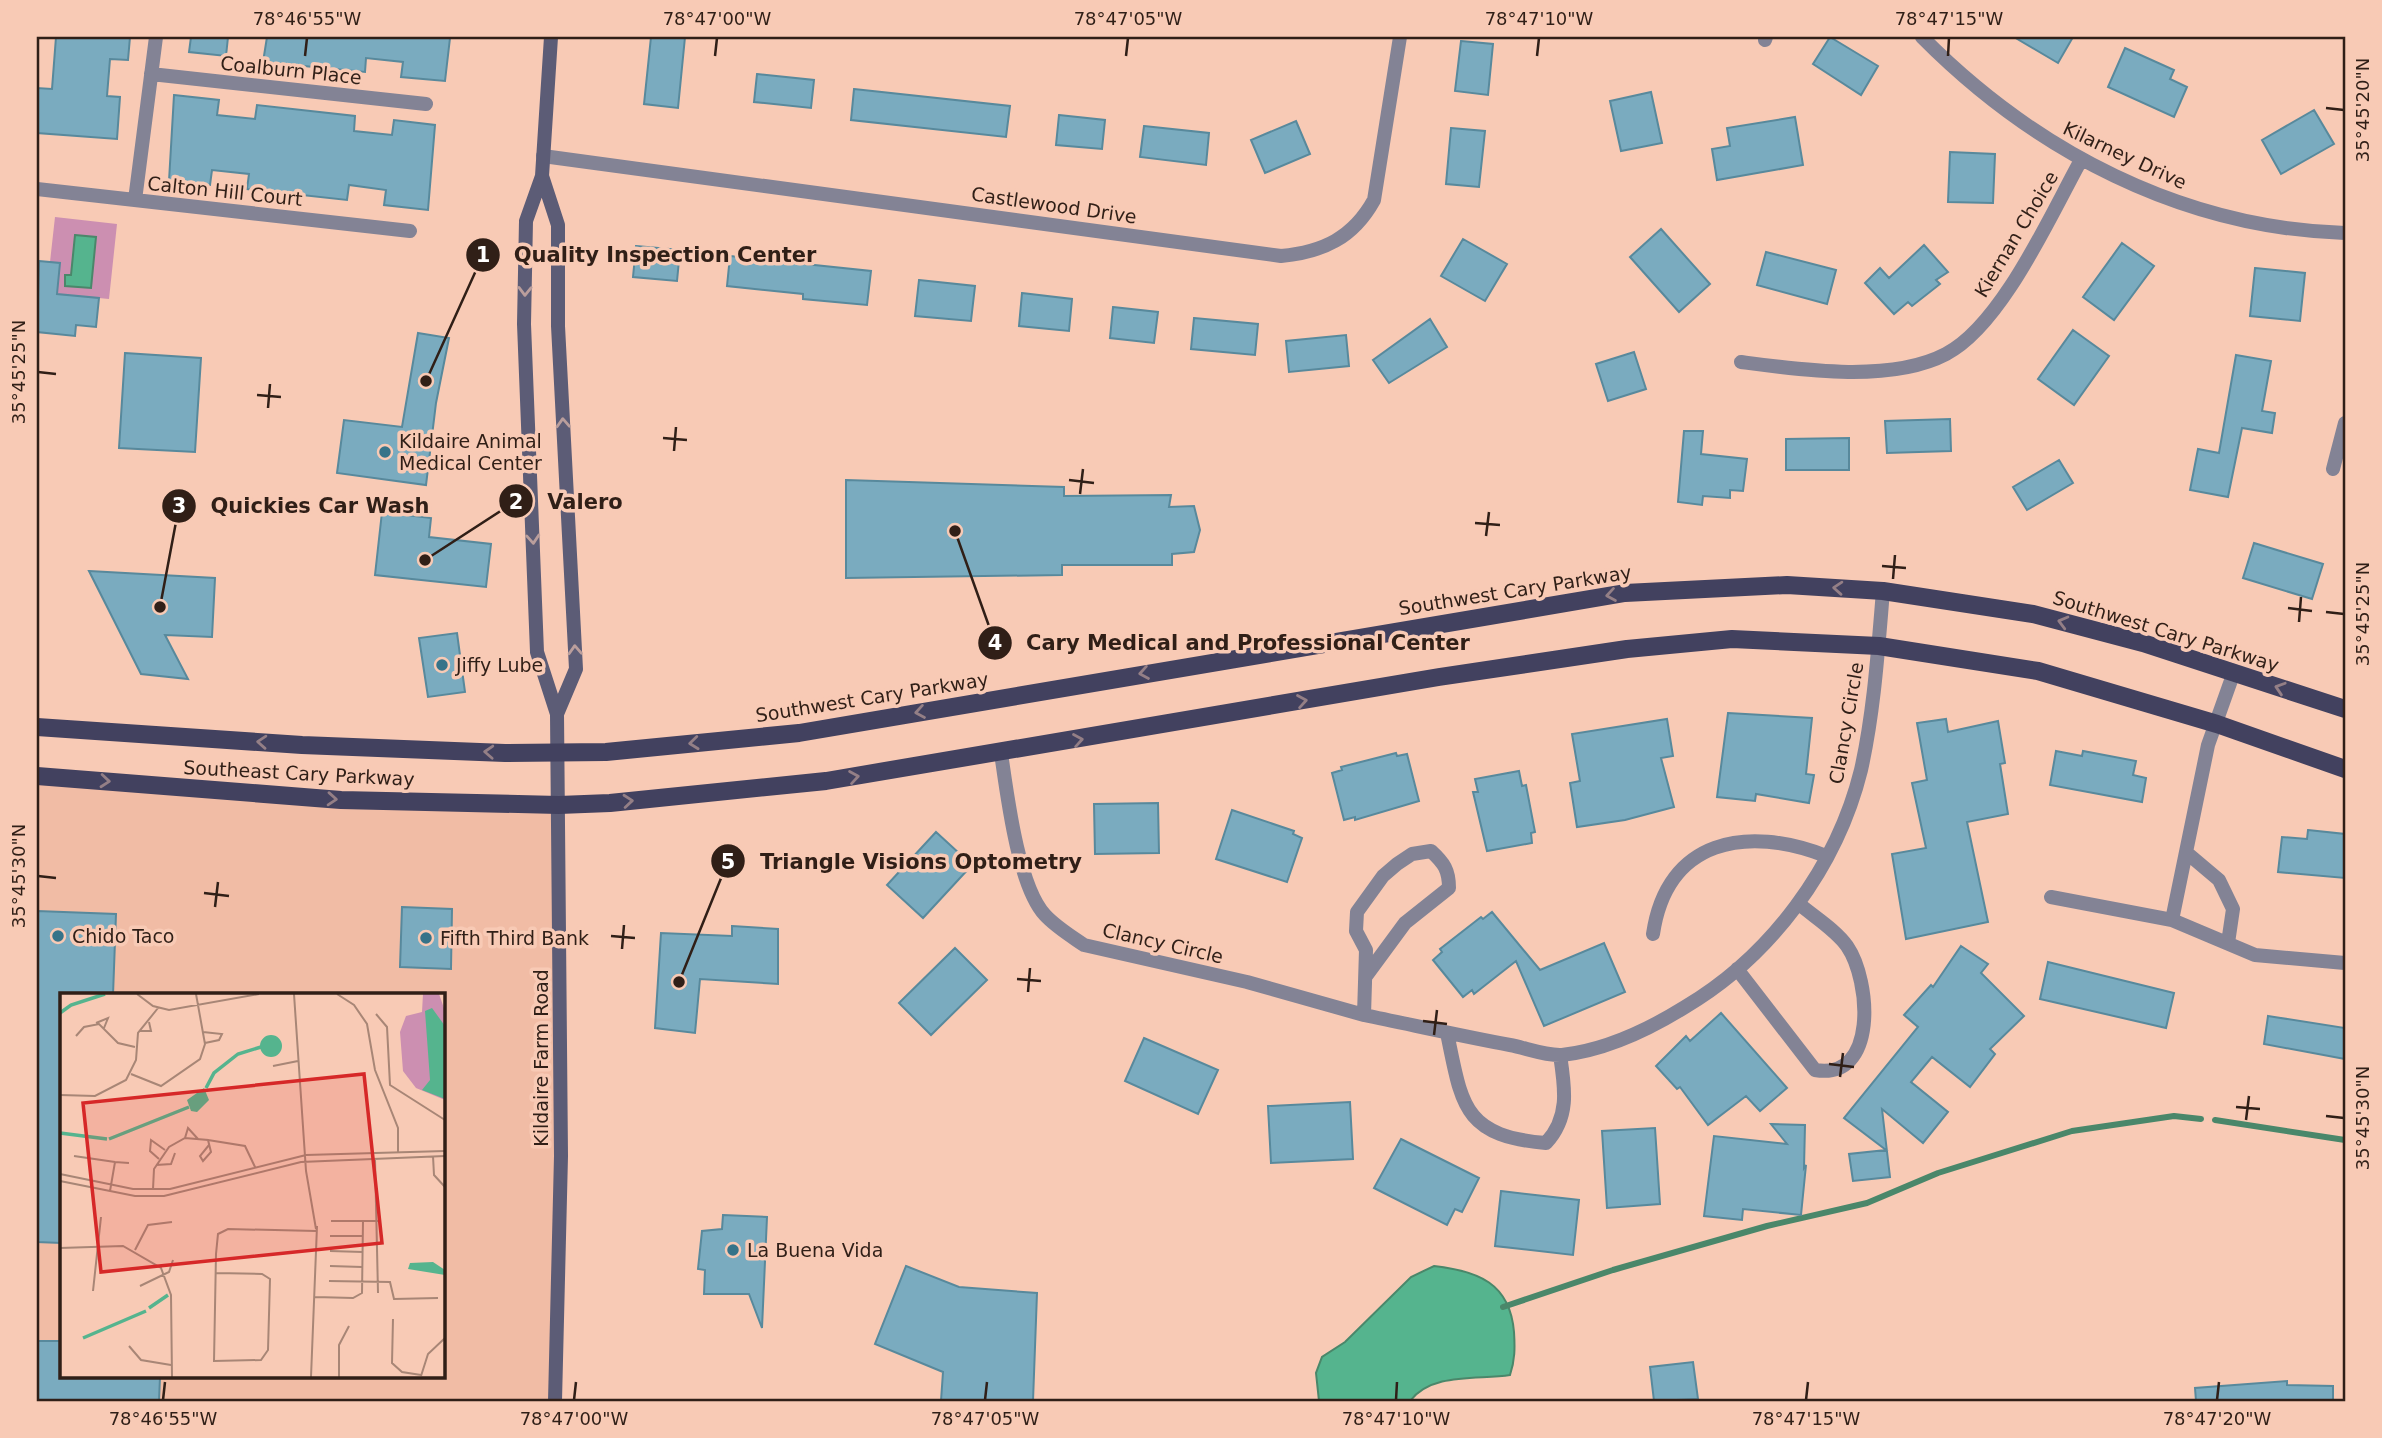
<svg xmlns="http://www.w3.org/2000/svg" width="2382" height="1438" font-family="'DejaVu Sans',sans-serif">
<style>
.built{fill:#f1bca5;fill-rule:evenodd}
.green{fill:#cc8fb1}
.water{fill:#55b48e;stroke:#4a876a;stroke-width:2}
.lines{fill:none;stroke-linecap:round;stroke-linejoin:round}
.stream{stroke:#4a876a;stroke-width:6}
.building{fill:#7aabbf;stroke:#58899c;stroke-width:2}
.street{stroke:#838395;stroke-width:14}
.secondary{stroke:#5c5c76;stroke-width:14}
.primary{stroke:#42415f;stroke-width:18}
.oneway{stroke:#ba9e9c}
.oneway2{stroke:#947f86}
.ticks{fill:none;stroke:#301f17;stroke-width:2.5}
.poi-dot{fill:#367389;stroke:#f8cab5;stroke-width:2.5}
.labels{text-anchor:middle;stroke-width:7;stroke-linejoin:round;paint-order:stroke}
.street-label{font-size:19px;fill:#301f17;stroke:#f8cab5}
.poi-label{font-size:19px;fill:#301f17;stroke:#f8cab5;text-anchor:start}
.inset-river{fill:none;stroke:#55b48e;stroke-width:3.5}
.inset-road{fill:none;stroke:#a88676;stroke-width:2}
.view{fill:#d62828;fill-opacity:0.15;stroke:#d62828;stroke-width:3.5}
.inset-edge{fill:none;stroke:#301f17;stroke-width:3.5}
.leader{fill:none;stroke:#301f17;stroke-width:2.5}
.callout-dot{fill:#301f17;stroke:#f8cab5;stroke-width:2.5}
.mark-label{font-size:21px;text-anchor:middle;font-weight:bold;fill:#fff}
.callout-label{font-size:21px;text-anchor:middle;font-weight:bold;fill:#301f17;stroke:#f8cab5;stroke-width:7;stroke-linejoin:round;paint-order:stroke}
.neatline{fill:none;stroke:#301f17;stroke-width:2.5}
.ticks-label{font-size:18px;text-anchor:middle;fill:#301f17}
</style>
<rect width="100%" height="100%" fill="#f8cab5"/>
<path class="built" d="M37 776 559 805 552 1401H37ZM61 995H443V1377H61Z"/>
<path class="green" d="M55 217 117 224 109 299 57 294 60 263 50 262Z"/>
<path class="water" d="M75 235 96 237 91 288 65 286V275H71Z
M1434 1266C1478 1271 1510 1283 1514 1332 1515 1348 1515 1360 1510 1375 1478 1380 1432 1372 1410 1401H1319L1316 1373 1322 1357 1345 1342 1411 1277Z"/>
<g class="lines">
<path class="stream" d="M2215 1120 2345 1140
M1503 1307 1613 1270 1767 1226 1867 1203 1938 1173 2072 1131 2174 1116 2201 1119"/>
</g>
<path class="building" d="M56 37H130L128 60 110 59 107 96 120 97 117 139 37 133V88L52 89Z
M191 37H228L226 56 189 52Z
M267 37 450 38 445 81 401 77 403 62 366 58 365 72 263 62Z
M651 37H685L678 108 644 104Z
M1830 37 1878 66 1861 95 1813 64Z
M2014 37H2073L2058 63Z
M1461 41 1493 44 1488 95 1455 91Z
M2125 48 2174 70 2170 79 2187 87 2174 117 2108 87Z
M757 74 814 80 811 108 754 102Z
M854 89 1010 106 1006 137 851 120Z
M1651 92 1662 143 1621 151 1610 101Z
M174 95 219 100 217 115 255 119 257 105 355 116 354 131 392 135 394 120 435 125 428 210 384 205 386 190 349 185 347 200 247 189 249 174 212 170 210 185 169 181Z
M2314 110 2334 144 2281 174 2262 140Z
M1059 115 1105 120 1102 149 1056 145Z
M1795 117 1803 165 1717 180 1712 149 1730 146 1727 128Z
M1296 121 1310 154 1265 173 1251 140Z
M1144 126 1209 133 1206 165 1140 157Z
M1451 128 1485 131 1479 187 1446 184Z
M1950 152 1995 154 1993 203 1948 202Z
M1661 229 1710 284 1679 312 1630 257Z
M1463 239 1507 264 1485 301 1441 276Z
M2122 243 2154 266 2114 320 2083 297Z
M1924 245 1948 272 1936 280 1940 284 1912 306 1908 302 1894 314 1865 283 1880 268 1889 278Z
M636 246 680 250 677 281 633 277Z
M1766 252 1836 270 1827 304 1757 285Z
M730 256 871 271 867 305 803 299V294L727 286Z
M39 261 60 263 57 294 99 298 96 327 76 325 75 336 37 332Z
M2255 268 2305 273 2300 321 2250 316Z
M919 280 975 286 971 321 915 316Z
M1022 293 1072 299 1069 331 1019 326Z
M1113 307 1158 312 1154 343 1110 338Z
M1194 318 1258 324 1255 355 1191 349Z
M1430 319 1447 347 1389 383 1373 360Z
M2073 330 2109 356 2074 405 2038 379Z
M418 333 449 338 436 403 426 485 337 473 344 420 402 427Z
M1346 335 1349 366 1289 372 1286 341Z
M1634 352 1646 389 1608 401 1596 364Z
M125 353 201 358 195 452 119 448Z
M2236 355 2271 361 2262 411 2275 413 2272 433 2242 428 2228 497 2190 490 2198 449 2219 453Z
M1950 419 1951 451 1887 453 1885 421Z
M1684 431H1703L1701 454 1747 459 1743 491 1730 490V498L1703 496 1702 505 1678 502Z
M1849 438V470H1786V439Z
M2059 460 2073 483 2027 510 2013 487Z
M846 480 1064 487V496L1171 495 1169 507 1194 506 1200 530 1194 552 1172 554V565H1062V575L846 578Z
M382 512 431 518 429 537 491 544 486 587 375 575Z
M2254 543 2323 564 2312 599 2243 578Z
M89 571 215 578 212 637 165 635 188 679 141 674Z
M457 633 465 692 428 697 419 638Z
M1728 713 1812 718 1806 774 1814 775 1809 803 1756 794 1755 801 1717 797Z
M1667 719 1673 756 1661 758 1674 807 1625 820 1577 827 1570 783 1580 781 1572 734Z
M1946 719 1948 732 1998 721 2005 763 2000 764 2008 814 1967 822 1988 922 1906 939 1892 854 1926 848 1912 783 1927 780 1917 723Z
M2056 751 2082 756 2083 751 2136 761 2133 775 2146 778 2142 802 2050 785Z
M1396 753 1397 756 1407 754 1419 801 1355 820V817L1344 820 1332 773 1342 770 1341 767Z
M1519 771 1522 786 1526 785 1535 832 1531 833 1532 843 1487 851 1473 792H1478L1475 779Z
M1158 803 1159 853 1095 854 1094 804Z
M1232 810 1294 831 1293 834 1302 838 1287 882 1216 859Z
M2308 830 2345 834V878L2278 872 2282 837 2307 839Z
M936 832 972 865 923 918 887 885Z
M402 907 452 909 451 969 400 967Z
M37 911 116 914 113 995H61V1243L37 1242Z
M1492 912 1540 970 1604 943 1625 992 1544 1026 1516 961 1474 994 1472 990 1463 997 1433 960 1442 952 1440 949 1481 917 1483 919Z
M732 926 778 929V984L700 979 695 1033 655 1028 661 933 732 936Z
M1961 946 1988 964 1981 973 2024 1016 1990 1049 1995 1054 1970 1087 1932 1057 1911 1082 1948 1112 1923 1143 1882 1109 1890 1177 1853 1181 1849 1154 1886 1150 1844 1118 1918 1027 1904 1015 1931 985 1933 987Z
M955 948 987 980 931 1035 899 1003Z
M2048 962 2174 993 2166 1028 2040 999Z
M1721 1013 1787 1088 1760 1111 1746 1096 1708 1125 1680 1087 1677 1089 1656 1066 1686 1036 1690 1041Z
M2268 1016 2345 1028V1059L2264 1044Z
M1144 1038 1218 1070 1198 1114 1125 1081Z
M1350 1102 1353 1159 1271 1163 1268 1106Z
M1771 1124 1805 1125 1804 1168 1806 1165 1801 1215 1743 1209 1742 1220 1704 1216 1714 1136 1787 1144Z
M1655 1128 1660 1204 1607 1208 1602 1131Z
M1401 1139 1479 1178 1462 1212 1455 1209 1447 1225 1374 1188Z
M1501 1191 1579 1200 1573 1255 1495 1246Z
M723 1215 767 1217 762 1328 749 1294H704L705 1270 698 1269 702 1231 722 1229Z
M906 1266 959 1287 1037 1293 1033 1401H941L943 1372 875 1344Z
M37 1341H61V1377H160L159 1401H37Z
M1693 1362 1698 1399 1654 1401 1650 1367Z
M2287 1381V1385L2333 1386V1401H2196L2195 1388Z"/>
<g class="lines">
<path class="street" d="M1922 37C2035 151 2182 228 2345 233
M1765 40 1766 37
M151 74 426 104
M543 156 1281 256C1323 252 1353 238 1374 200L1400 37
M37 189 410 231
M135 200 156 37
M1741 362C1801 370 1891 383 1946 354 2002 325 2051 214 2081 160
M2333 469 2345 423
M1001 753C1007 794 1018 886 1045 915 1056 927 1071 936 1084 945L1247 982 1364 1015
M2187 853 2219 880 2233 909 2228 943
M2051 897 2172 920 2208 745 2234 672
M2172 920 2255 955 2345 963
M1653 934C1667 839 1747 825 1826 856
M1737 969 1815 1070C1878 1081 1871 981 1847 946 1836 930 1813 916 1798 903
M1366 976 1405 923 1449 888C1449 870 1444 863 1431 851L1412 854 1397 864 1383 876 1357 912 1356 931 1366 950 1364 1015C1413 1025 1461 1036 1510 1045 1526 1048 1546 1056 1562 1055 1607 1050 1648 1030 1685 1007 1771 956 1837 867 1861 770 1874 712 1878 650 1883 591
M1447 1033C1462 1104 1462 1136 1546 1143 1570 1117 1565 1088 1560 1055"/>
<path class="secondary" d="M551 37 542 176 526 221 524 324 537 652 557 714 561 1156 555 1401
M542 176 558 225V326L576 669 557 714"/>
<path class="primary" d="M37 727 302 745 505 753 606 752 799 733 1625 593 1787 585 1883 591 2033 614 2143 643 2345 709
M37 776 341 800 559 805 610 803 826 781 1439 677 1627 649 1732 639 1879 646 2038 671 2217 724 2345 769"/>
</g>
<defs><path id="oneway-chevron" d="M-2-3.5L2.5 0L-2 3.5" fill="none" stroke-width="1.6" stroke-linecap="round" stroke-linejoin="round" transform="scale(1.75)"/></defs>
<g class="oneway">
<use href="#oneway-chevron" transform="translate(525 291) rotate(91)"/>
<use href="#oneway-chevron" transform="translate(563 423) rotate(-93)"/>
<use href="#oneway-chevron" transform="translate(533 539) rotate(86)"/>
<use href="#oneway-chevron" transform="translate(575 650) rotate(-93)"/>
</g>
<g class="oneway2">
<use href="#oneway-chevron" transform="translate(1838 588) rotate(-176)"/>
<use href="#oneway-chevron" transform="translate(1611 595) rotate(171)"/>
<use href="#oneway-chevron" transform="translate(2063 622) rotate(-165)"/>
<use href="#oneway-chevron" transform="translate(1144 673) rotate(170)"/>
<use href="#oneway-chevron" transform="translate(2280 688) rotate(-162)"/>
<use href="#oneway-chevron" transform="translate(1302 701) rotate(-10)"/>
<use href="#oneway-chevron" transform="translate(920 712) rotate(170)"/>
<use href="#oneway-chevron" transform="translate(1078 740) rotate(-10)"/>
<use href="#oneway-chevron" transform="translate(262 742) rotate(-176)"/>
<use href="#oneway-chevron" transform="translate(694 743) rotate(174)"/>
<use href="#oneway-chevron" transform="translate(489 752) rotate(-177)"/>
<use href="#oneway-chevron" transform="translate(854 777) rotate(-9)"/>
<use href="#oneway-chevron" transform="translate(105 781) rotate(5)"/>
<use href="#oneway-chevron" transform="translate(332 799) rotate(4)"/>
<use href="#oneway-chevron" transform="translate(628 801) rotate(-5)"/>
</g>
<path class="ticks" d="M305 56 307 38M715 56 717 38M1126 56 1128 38M1537 56 1539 38M1948 56 1949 38M2326 108 2344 110M38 372 56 374M257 395 281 397M268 408 270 384M663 438 687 440M674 451 676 427M1069 480 1094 483M1080 494 1083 469M1475 523 1500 525M1486 536 1489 512M1882 566 1906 568M1893 579 1895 555M2288 608 2312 611M2326 612 2344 614M2299 622 2301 597M38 876 56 878M204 893 229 896M215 907 218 882M611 936 635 938M622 949 624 925M1017 979 1041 981M1028 992 1030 968M1423 1021 1447 1024M1434 1035 1437 1010M1829 1064 1854 1067M1840 1077 1843 1053M2236 1107 2260 1109M2326 1116 2344 1118M2246 1120 2249 1096M163 1400 165 1382M574 1400 576 1382M985 1400 987 1382M1396 1400 1397 1382M1806 1400 1808 1382M2217 1400 2219 1382"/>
<g class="poi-dot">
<circle cx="385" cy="452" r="7"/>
<circle cx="442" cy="665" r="7"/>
<circle cx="58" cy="936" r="7"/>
<circle cx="426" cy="938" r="7"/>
<circle cx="733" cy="1250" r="7"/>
</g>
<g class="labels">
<g class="street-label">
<text transform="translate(291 70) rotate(6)" y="7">Coalburn Place</text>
<text transform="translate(2125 155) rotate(25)" y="7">Kilarney Drive</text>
<text transform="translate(225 191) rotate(6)" y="7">Calton Hill Court</text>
<text transform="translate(1054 205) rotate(8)" y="7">Castlewood Drive</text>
<text transform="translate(2016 234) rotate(-59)" y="7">Kiernan Choice</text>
<text transform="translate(1515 590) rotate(-9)" y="7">Southwest Cary Parkway</text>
<text transform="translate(2166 631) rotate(17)" y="7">Southwest Cary Parkway</text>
<text transform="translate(872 697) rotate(-9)" y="7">Southwest Cary Parkway</text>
<text transform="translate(1846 723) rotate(-80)" y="7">Clancy Circle</text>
<text transform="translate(299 773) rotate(3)" y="7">Southeast Cary Parkway</text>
<text transform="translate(1163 943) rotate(13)" y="7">Clancy Circle</text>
<text transform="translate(541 1058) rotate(-90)" y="7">Kildaire Farm Road</text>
</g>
<g class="poi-label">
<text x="399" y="448">Kildaire Animal<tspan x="399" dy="22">Medical Center</tspan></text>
<text x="456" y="672">Jiffy Lube</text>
<text x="72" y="943">Chido Taco</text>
<text x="440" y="945">Fifth Third Bank</text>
<text x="747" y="1257">La Buena Vida</text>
</g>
</g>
<g transform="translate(60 993)">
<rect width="385" height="385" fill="#f8cab5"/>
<path d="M363 1H379L385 18V107L356 95 343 78 340 39 346 23 362 19Z" fill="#cc8fb1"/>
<path d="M372 15 385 33V106L362 97 370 87 365 18ZM200 53a11 11 0 1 1 22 0a11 11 0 1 1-22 0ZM144 95 149 107 137 119 131 118 127 107ZM373 269 385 277V282L348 276 350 270Z" fill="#55b48e"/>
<path class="inset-river" d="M0 20 11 12 45 1M146 95 154 80 178 61 201 54M0 140 47 146M49 146 129 114M89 315 108 302M23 345 86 318"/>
<path class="inset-road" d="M77 1 93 13 109 17 199 1M234 1 246 178 256 236M277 1 294 12 307 31 315 77 338 135V160M316 21 327 34 330 92 385 127M36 30 48 25 44 35M79 38H91L89 29M143 39 162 41 159 47 145 50M16 43 24 34 39 31 58 50 75 54M213 73 238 68M71 81 101 93 140 66 145 51 136 1M0 102 35 103 66 87 76 67 78 40 98 15M125 145 128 135 138 146M148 147 185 153 195 174M14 163 55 169M373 163 374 182 385 194M99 166 90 158 91 147 105 157M315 166 318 300M96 172 111 171 115 160M0 181 73 196H110L246 162 385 158M0 188 75 203H104L241 169 385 163M93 196 94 176 109 154 125 145 148 147 151 159 143 168 140 163 149 152M50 198 55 169 69 170M271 228H318M270 243H303M0 255 63 253 101 275 111 302 112 384M75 257 88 232 112 229M270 258 303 259M270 273 302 274M156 280 202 281 210 286 208 357 201 367 154 368 156 261 158 241 168 236 256 238M269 288 330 289 334 306 378 305M80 293 109 279 113 267M33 298 41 224M255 304 293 305 302 300 303 228M333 326 332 370 342 379 361 382M69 353 81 367 111 372M361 383 368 361 385 345M251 384 257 233M279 384V352L289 333"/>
<path class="view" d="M304 81 322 250 41 279 23 110Z"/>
<rect width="385" height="385" class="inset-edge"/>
</g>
<path class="leader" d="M426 381L483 255M425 560L516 501M160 607L179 506M955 531L995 643M679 982L728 861"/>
<g class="callout-dot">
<circle cx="426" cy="381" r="7"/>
<circle cx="425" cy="560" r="7"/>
<circle cx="160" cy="607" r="7"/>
<circle cx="955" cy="531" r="7"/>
<circle cx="679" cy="982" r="7"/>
<circle cx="483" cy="255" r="18"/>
<circle cx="516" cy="501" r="18"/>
<circle cx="179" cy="506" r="18"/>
<circle cx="995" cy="643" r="18"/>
<circle cx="728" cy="861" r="18"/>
</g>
<g class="mark-label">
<text x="483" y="262">1</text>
<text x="516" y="509">2</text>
<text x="179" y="513">3</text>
<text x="995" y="650">4</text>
<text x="728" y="869">5</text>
</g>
<g class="callout-label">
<text x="665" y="262">Quality Inspection Center</text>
<text x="585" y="509">Valero</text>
<text x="320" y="513">Quickies Car Wash</text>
<text x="1248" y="650">Cary Medical and Professional Center</text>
<text x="921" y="869">Triangle Visions Optometry</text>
</g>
<rect width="2382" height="1438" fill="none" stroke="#f8cab5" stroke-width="77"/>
<rect x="38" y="38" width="2306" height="1362" class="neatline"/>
<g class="ticks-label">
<text x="307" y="25">78°46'55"W</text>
<text x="717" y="25">78°47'00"W</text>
<text x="1128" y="25">78°47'05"W</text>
<text x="1539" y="25">78°47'10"W</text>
<text x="1949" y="25">78°47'15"W</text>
<text transform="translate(2363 110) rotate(-90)" y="6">35°45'20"N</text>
<text transform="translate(19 372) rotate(-90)" y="6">35°45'25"N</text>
<text transform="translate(2363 614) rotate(-90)" y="6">35°45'25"N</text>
<text transform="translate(19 876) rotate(-90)" y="6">35°45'30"N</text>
<text transform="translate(2363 1118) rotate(-90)" y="6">35°45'30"N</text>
<text x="163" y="1425">78°46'55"W</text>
<text x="574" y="1425">78°47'00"W</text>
<text x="985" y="1425">78°47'05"W</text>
<text x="1396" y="1425">78°47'10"W</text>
<text x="1806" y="1425">78°47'15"W</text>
<text x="2217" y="1425">78°47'20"W</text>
</g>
</svg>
